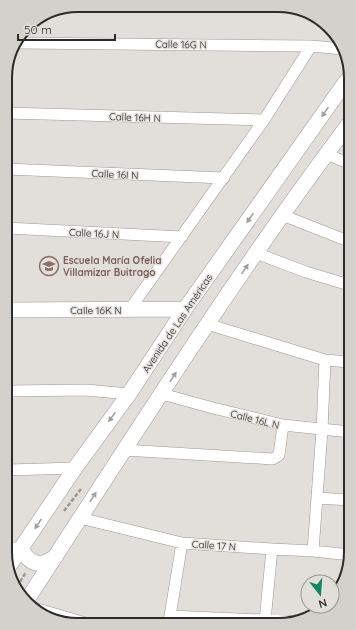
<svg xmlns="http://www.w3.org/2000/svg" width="356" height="630" font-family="Quicksand,sans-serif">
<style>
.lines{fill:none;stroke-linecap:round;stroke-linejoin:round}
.street-casing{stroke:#9b9893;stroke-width:12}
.secondary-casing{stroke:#9b9893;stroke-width:16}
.path{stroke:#9a9693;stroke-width:2.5;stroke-dasharray:4 2;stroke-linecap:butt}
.street{stroke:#fff;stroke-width:11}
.secondary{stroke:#fff;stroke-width:15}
.oneway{fill:#a0a09f}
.labels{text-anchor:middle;stroke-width:3;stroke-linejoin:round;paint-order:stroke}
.street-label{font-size:10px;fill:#2d2b29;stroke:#e2deda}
.education-label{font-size:10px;font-weight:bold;fill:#785e54;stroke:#e2deda;text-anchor:start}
.rim{fill:none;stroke:#2d2b29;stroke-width:2}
</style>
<rect width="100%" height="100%" fill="#e2deda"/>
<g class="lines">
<g class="street-casing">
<path id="street" d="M20 43 311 46 343 49
M6 113 264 120
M326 154 348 163
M6 169 224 178
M282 215 348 241
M7 228 182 237
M256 253 306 272 349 285
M130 309 264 120 311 46
M207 324 325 360 349 362
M8 391 86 390 129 394
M162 394 213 408 283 425 350 432
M124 450 273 459 279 455 283 425
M8 470 75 468
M317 498 350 500
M80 518 182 543 272 549 313 551 351 555
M9 548H21
M313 551 322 430 325 360
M31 607 89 624
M170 616 288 621
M265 621 272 549
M168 622 170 616 182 543"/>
</g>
<g class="secondary-casing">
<path id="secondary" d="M7 310 185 309
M21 548C29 565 41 568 56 556
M9 566 75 468 129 394 185 309 347 80
M27 600C131 440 233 278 348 125"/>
</g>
<path class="path" d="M64 511 81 489
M17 587 26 572"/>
<use href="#street" class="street"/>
<use href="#secondary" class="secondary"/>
</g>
<defs><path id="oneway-solid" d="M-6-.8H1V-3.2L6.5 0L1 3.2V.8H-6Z"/></defs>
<g class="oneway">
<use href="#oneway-solid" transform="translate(325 112) rotate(125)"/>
<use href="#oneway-solid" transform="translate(250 218) rotate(125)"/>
<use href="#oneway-solid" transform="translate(245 269) rotate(-56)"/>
<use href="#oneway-solid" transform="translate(173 377) rotate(-57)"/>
<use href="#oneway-solid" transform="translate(112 417) rotate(126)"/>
<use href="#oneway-solid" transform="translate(93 497) rotate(-57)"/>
<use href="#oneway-solid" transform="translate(38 524) rotate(124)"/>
</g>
<defs>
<g id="school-ring" transform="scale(1)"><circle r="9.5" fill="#e2deda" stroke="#8d6e63" stroke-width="1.5"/><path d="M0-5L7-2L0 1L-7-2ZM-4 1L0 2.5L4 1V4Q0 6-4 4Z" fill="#8d6e63"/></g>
</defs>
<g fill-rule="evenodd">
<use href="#school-ring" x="49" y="266"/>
</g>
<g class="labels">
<g class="street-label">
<text transform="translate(181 44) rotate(1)" y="4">Calle 16G N</text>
<text transform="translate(135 117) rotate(2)" y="4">Calle 16H N</text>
<text transform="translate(115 174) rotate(3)" y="4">Calle 16I N</text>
<text transform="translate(94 233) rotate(3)" y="4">Calle 16J N</text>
<text x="96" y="314">Calle 16K N</text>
<text transform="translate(177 323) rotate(-56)" y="4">Avenida de Las Américas</text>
<text transform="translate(255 419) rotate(14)" y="4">Calle 16L N</text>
<text transform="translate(214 545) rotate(4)" y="4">Calle 17 N</text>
</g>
<g class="education-label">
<text x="63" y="264">Escuela María Ofelia<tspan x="63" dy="12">Villamizar Buitrago</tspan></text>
</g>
</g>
<path d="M0 0H356V630H0ZM78 12H278A66 66 0 0 1 344 78V552A66 66 0 0 1 278 618H78A66 66 0 0 1 12 552V78A66 66 0 0 1 78 12Z" fill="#d4d0cc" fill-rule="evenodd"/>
<path class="rim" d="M78 12H278A66 66 0 0 1 344 78V552A66 66 0 0 1 278 618H78A66 66 0 0 1 12 552V78A66 66 0 0 1 78 12Z"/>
<g transform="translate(320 594) rotate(163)"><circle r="19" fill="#e2deda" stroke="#9a9693"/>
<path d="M0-3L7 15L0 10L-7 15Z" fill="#148563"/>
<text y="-6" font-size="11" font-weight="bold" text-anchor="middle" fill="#2d2b29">N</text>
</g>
<path d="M18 34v6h97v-6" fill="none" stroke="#2d2b29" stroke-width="2"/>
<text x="24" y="34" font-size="12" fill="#2d2b29" stroke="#e2deda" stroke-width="3" paint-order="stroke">50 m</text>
</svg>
